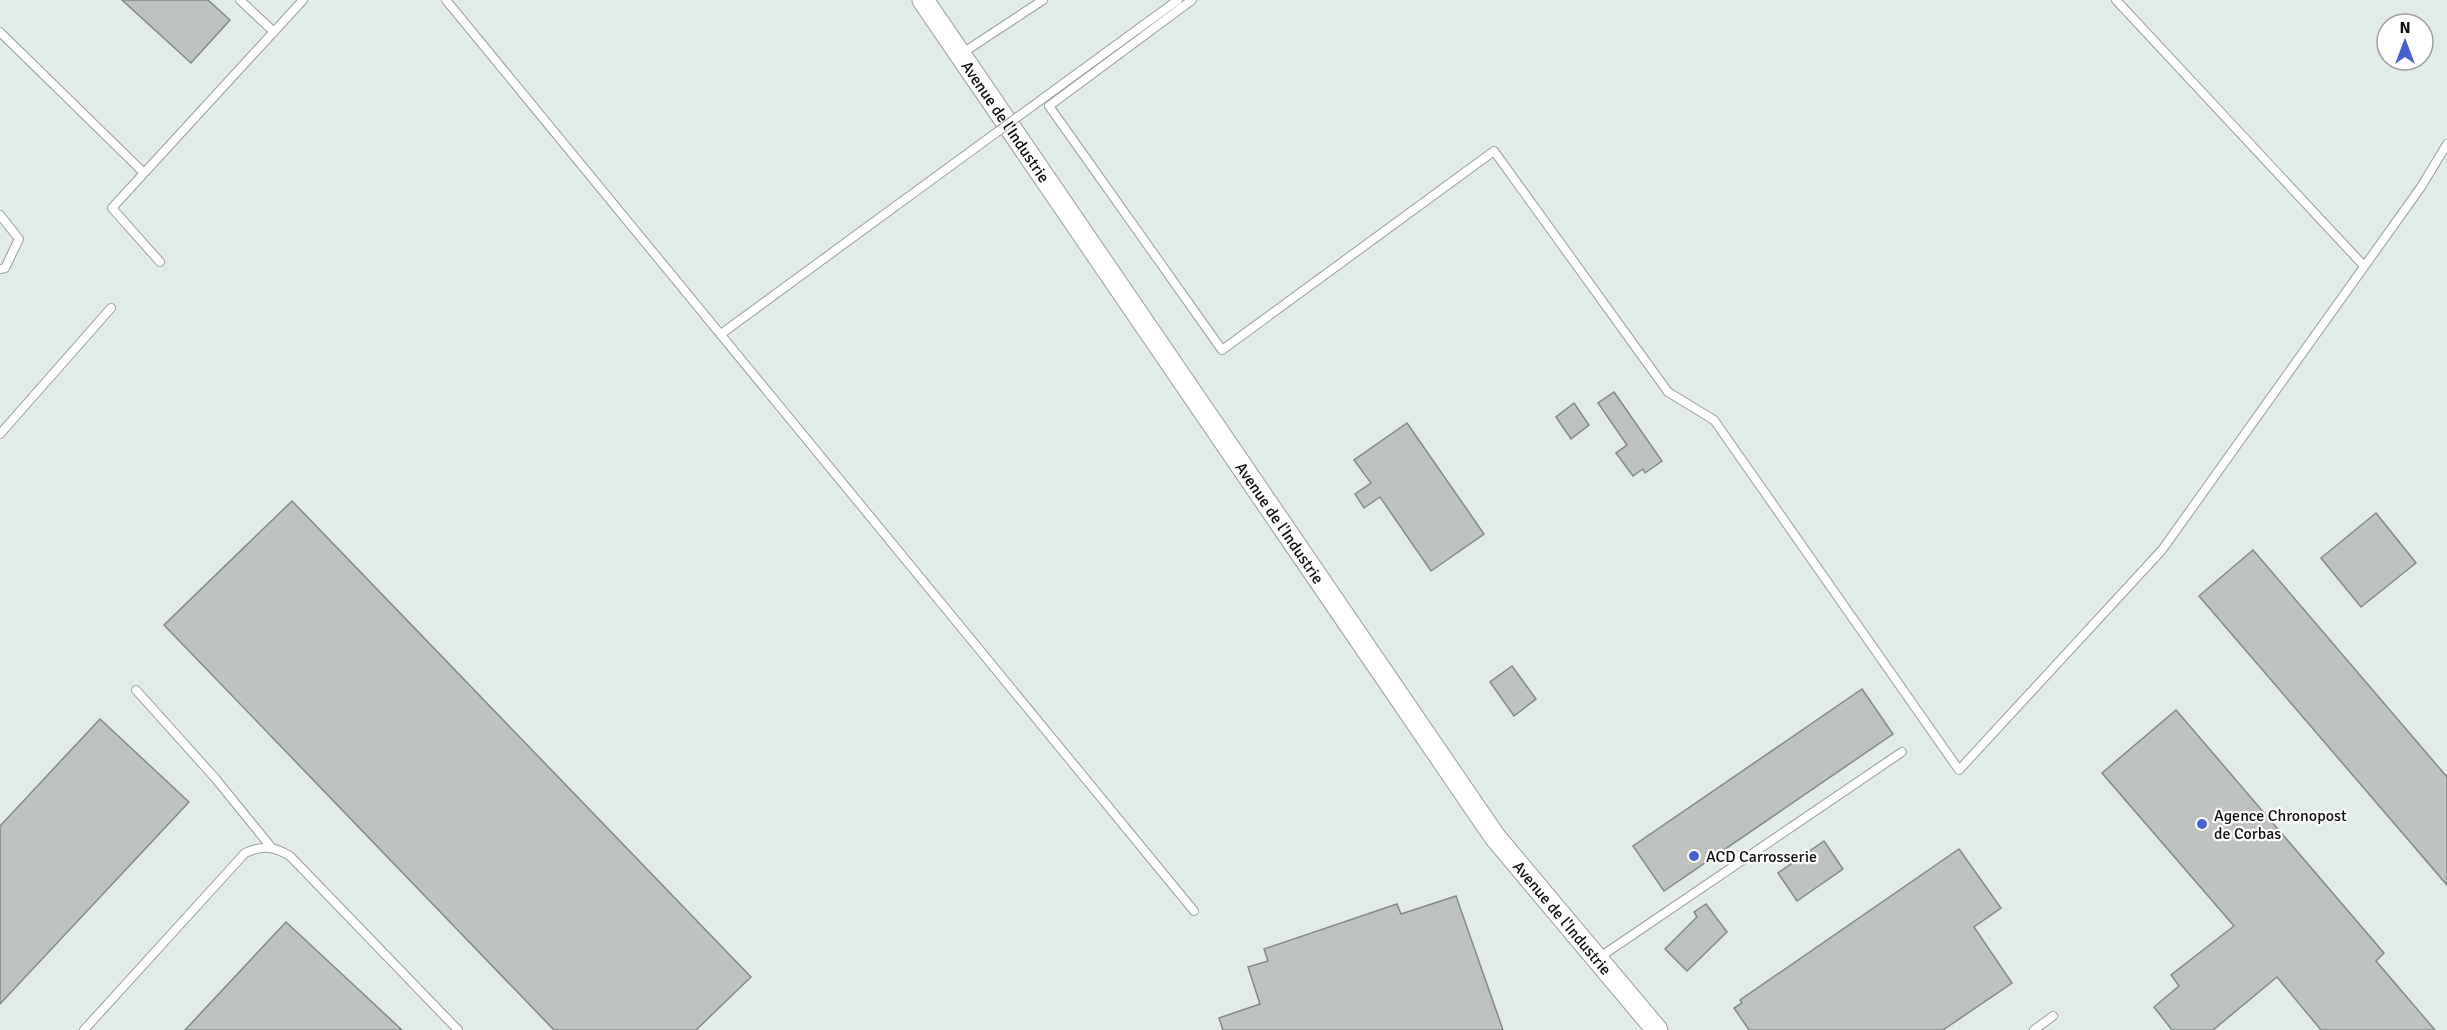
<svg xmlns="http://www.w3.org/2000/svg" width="2447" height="1030" font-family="Signika,sans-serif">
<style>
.built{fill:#e2ece6;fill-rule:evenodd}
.building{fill:#bec2c1;stroke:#858988;stroke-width:1.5}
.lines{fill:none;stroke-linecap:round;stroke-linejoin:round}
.service-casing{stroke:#9b9e9c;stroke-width:10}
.tertiary-casing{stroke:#9b9e9c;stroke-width:23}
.service{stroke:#fff;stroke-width:8}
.tertiary{stroke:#fff;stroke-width:21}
.service-bridge-casing{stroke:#9b9e9c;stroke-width:10;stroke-linecap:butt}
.service-bridge{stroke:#fff;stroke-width:8}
.poi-dot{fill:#4761d5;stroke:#fff;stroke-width:2}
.labels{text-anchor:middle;stroke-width:4.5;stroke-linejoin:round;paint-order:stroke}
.street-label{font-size:16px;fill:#0f100f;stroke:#fff}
.poi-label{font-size:16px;fill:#0f100f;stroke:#fff;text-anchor:start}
</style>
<rect width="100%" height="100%" fill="#f5f8f6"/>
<path class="built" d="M0 0H2447V1030H0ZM2387 24H2423V60H2387Z"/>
<path class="building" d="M122 0H208L230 20 191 63Z
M1614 392 1662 461 1645 473 1643 469 1633 476 1616 453 1627 445 1598 403Z
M1574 403 1589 425 1571 439 1556 417Z
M1407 423 1484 534 1431 571 1380 497 1364 508 1355 494 1371 483 1354 460Z
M292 501 751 977 696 1030H554L164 625Z
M2376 513 2416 563 2361 607 2321 558Z
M2253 550 2447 777V885L2199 596Z
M1512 666 1536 699 1514 716 1490 682Z
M1862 689 1893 734 1664 891 1633 846Z
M2176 710 2384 953 2376 961 2435 1030H2321L2277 977 2213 1030H2172L2154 1007 2179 986 2171 975 2234 926 2102 773Z
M100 719 189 802 0 1004V826Z
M1824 841 1843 869 1797 901 1778 873Z
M1959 849 2001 908 1974 927 2012 983 1943 1030H1749L1734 1008 1742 1003 1740 1000Z
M1456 896 1503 1030H1223L1219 1018 1260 1004 1248 967 1268 961 1264 949 1397 904 1401 914Z
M1706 904 1727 932 1687 971 1665 949 1697 917 1694 912Z
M286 922 402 1030H185Z"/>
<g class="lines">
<g class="service-casing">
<path id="service" d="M240 0 274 32
M446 0 1194 911
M1192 0 1049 106 1222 350 1494 151 1668 392 1714 420 1959 770 2162 550 2421 187 2447 144
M2116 0 2364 266
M1138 29 1178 0
M0 32 144 173
M961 54 1043 0
M0 215 19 239 5 268 0 269
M160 262 112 208 303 0
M721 334 867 227
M0 434 111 308
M136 690 215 778 271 847
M1597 959 1902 752
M84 1030 245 853C263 845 273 846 290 856L458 1030
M2034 1030 2053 1016"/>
</g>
<g class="tertiary-casing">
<g id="tertiary">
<path id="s1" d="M923 0 1495 837 1657 1030"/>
</g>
</g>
<use href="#service" class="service"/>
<use href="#tertiary" class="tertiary"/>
<g class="service-bridge-casing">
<path id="service-bridge" d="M867 227 1138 29"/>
</g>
<use href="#service-bridge" class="service-bridge"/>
</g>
<g class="poi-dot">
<circle cx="2202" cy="824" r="6"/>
<circle cx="1694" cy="856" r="6"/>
</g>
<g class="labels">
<g class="street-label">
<text dy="6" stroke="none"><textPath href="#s1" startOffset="147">Avenue de l'Industrie</textPath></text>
<text dy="6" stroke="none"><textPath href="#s1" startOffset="633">Avenue de l'Industrie</textPath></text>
<text dy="6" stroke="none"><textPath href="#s1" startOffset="1119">Avenue de l'Industrie</textPath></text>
</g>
<g class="poi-label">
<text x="2214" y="821">Agence Chronopost<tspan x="2214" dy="18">de Corbas</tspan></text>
<text x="1706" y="862">ACD Carrosserie</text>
</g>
</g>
<g transform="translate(2405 42)"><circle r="28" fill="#ffffff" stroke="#9f9f9f" stroke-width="1.5"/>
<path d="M0-4.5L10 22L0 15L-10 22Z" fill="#4761d5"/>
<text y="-9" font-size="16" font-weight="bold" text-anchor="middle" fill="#0f100f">N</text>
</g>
</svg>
